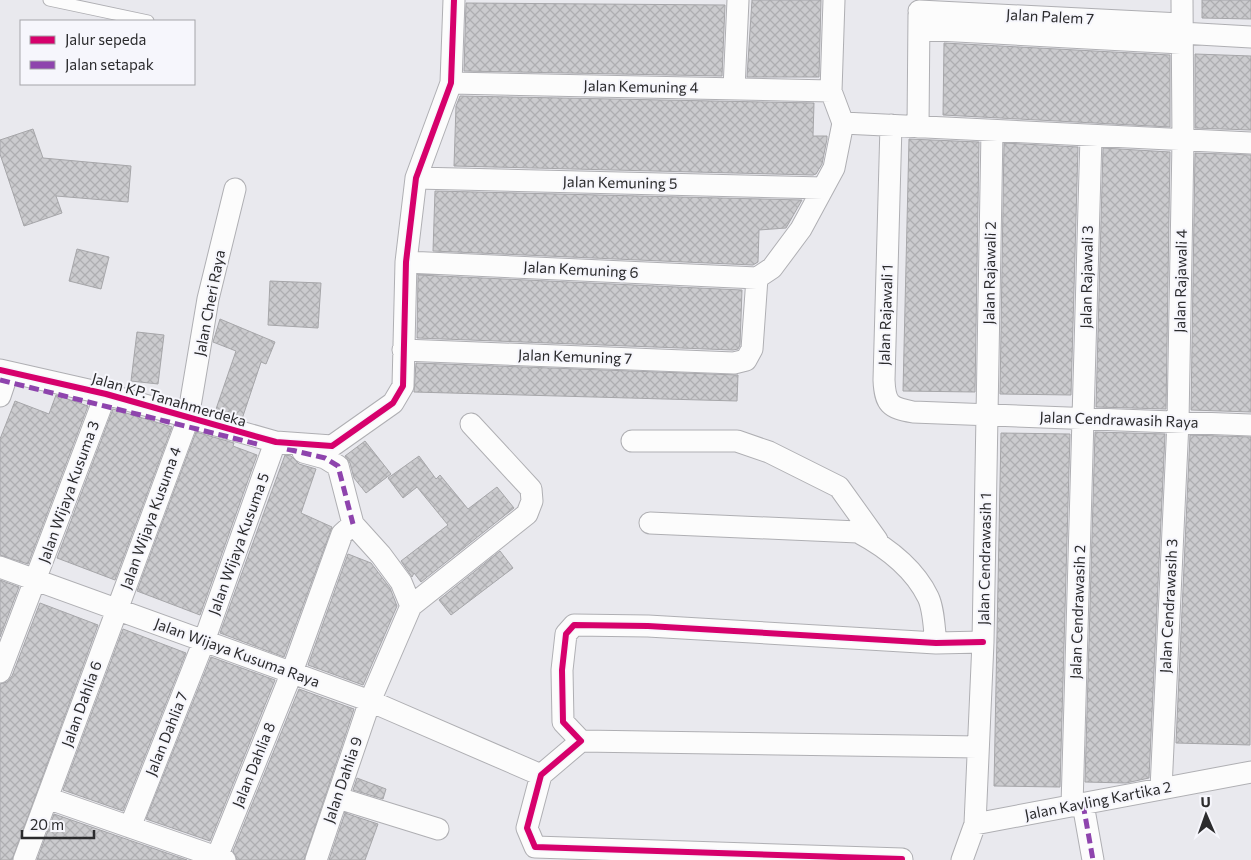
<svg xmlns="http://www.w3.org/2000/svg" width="1251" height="860" font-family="Commissioner,sans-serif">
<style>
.building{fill:url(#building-cross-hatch);stroke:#a6a6a9}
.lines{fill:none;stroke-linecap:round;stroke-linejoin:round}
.service-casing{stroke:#afafb3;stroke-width:13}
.minor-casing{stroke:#afafb3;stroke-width:23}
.service{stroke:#fcfcfc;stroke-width:11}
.minor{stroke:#fcfcfc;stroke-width:21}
.quiet{stroke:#8e44ad;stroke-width:5;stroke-dasharray:10 5;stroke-linecap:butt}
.cycleway-casing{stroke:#f6f6fc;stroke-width:9}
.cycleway{stroke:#d6006c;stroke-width:6}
.labels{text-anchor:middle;stroke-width:4;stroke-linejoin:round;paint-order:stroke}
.street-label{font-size:15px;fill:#2b2b2d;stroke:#f6f6fc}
</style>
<defs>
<pattern id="building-cross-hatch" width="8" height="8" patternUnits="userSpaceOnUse" patternTransform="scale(1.25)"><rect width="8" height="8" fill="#cbcbce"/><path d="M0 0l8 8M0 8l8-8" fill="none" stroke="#aeaeb1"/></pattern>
</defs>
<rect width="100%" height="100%" fill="#e9e9ee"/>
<path class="building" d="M752 0H821L819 77H747Z
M1202 0H1251V19L1202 18Z
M466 3 725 5 722 76 464 71Z
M944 43 1170 55V127L943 115Z
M1195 54 1251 56V130L1195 128Z
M460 96 814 103 813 136H827V139L822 164 816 174 813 175 454 166 456 106Z
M33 129 43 158 131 166 128 202 56 196 62 213 24 226 0 154V140Z
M909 139 979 142 975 392 903 391Z
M1004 143 1078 147 1071 395 1000 394Z
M1103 148 1170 152 1166 409 1096 407Z
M1195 153 1251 155V412L1191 410Z
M435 191 802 200 786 228 759 230 758 262 753 265 433 251Z
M77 249 109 257 101 289 69 281Z
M418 275 742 290 740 345 738 349 733 350 417 338Z
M270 281 321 283 318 328 268 325Z
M220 319 275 342 266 364 261 362 242 419 215 412 236 351 213 342Z
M137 332 164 335 158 384 131 381Z
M416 363 738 375 737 401 414 392Z
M56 395 88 406 28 564 0 555V439L15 401 49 414Z
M113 409 172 427 115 580 57 558Z
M196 432 234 443 233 446 257 455 200 615 137 591Z
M1095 432 1165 434 1149 778 1126 783 1085 782Z
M1001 433 1070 434 1060 787 994 786Z
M1190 435 1251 437 1250 745 1176 743Z
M365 441 391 474 366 493 354 478 350 463 345 456Z
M285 455 291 456 299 464 316 469 301 513 332 527 284 657 220 633Z
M419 456 436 479 440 475 468 509 497 487 514 508 421 582 414 573 412 577 401 561 448 525 417 487 403 498 388 478Z
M500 551 513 568 451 615 439 600Z
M348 554 371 563 390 588 397 606 363 685 308 665Z
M0 580 19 587 0 637Z
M40 603 98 625 12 860H0V684L7 682 12 676Z
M123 629 186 653 123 811 63 790Z
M211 657 275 680 210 841 146 819Z
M299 689 354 709 304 860H237L233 851Z
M357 778 386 789 383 799 353 790Z
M345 813 378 824 365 860H329Z
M54 814 126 839 187 860H37Z"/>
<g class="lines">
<g class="service-casing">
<path id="service" d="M49 0 148 21"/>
</g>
<g class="minor-casing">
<path id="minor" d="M919 11 1181 24
M919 29 1181 43
M1181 33 1251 37
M451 83 831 91
M734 89 738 0
M843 123 1251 143
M891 125 884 380C885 404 890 408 913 412L1251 425
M918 127 919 15
M416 178 823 188
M406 262 757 278
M403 350 734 363 746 360 752 349 757 278 772 268 801 229 834 168 843 123 831 91 834 0
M0 370 106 394 276 442 332 446 393 403 403 386 406 262 416 178 451 83 454 0
M0 396 5 381
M188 418 208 299 235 189
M632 441H737L769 452 839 487 877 540
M303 452 325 458 338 466 353 524 381 555 401 582 411 606 370 701 316 860
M650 523 858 532C886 547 914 568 928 597 934 609 934 629 936 643
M0 567 370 701 541 775
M411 606 527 514 532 501 531 489 471 424
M0 672 102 404
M581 741 978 747
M1161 789 1178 422 1183 141 1182 0
M47 798 225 860
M338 798 438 829
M1083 804 1093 860
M1072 806 1091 136
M975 824 1251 772
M130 827 204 641 273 448
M217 857 292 672 342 534 353 524
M902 859 535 847 527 828 541 775 581 741 563 722 562 670 566 634 574 625 648 626 936 643 983 642
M24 860 185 427
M962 860 975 824 983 642 992 131"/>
</g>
<use href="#service" class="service"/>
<use href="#minor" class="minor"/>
<path class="quiet" d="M0 380 257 444
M287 449 325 458 338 466 353 524
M1083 804 1093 860"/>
<g class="cycleway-casing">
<path id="cycleway" d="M0 370 106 394 276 442 332 446 393 403 403 386 406 262 416 178 451 83 454 0
M902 859 535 847 527 828 541 775 581 741 563 722 562 670 566 634 574 625 648 626 936 643 983 642"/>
</g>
<use href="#cycleway" class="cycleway"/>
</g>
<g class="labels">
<g class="street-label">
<text transform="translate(1050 17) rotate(3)" y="5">Jalan Palem 7</text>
<text transform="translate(641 87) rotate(1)" y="5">Jalan Kemuning 4</text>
<text transform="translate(620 183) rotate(1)" y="5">Jalan Kemuning 5</text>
<text transform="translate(581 270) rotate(3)" y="5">Jalan Kemuning 6</text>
<text transform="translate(990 273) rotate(-89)" y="5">Jalan Rajawali 2</text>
<text transform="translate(1087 277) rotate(-89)" y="5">Jalan Rajawali 3</text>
<text transform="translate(1181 281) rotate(-89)" y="5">Jalan Rajawali 4</text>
<text transform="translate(210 303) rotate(-79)" y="5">Jalan Cheri Raya</text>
<text transform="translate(886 315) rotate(-88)" y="5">Jalan Rajawali 1</text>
<text transform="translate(575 357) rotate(2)" y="5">Jalan Kemuning 7</text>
<text transform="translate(169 400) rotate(16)" y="5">Jalan KP. Tanahmerdeka</text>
<text transform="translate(1119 420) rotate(2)" y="5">Jalan Cendrawasih Raya</text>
<text transform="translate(69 492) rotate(-70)" y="5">Jalan Wijaya Kusuma 3</text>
<text transform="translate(151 518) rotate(-70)" y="5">Jalan Wijaya Kusuma 4</text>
<text transform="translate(239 544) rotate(-70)" y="5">Jalan Wijaya Kusuma 5</text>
<text transform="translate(985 559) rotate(-89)" y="5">Jalan Cendrawasih 1</text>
<text transform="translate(1169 606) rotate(-87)" y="5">Jalan Cendrawasih 3</text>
<text transform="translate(1078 612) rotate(-88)" y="5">Jalan Cendrawasih 2</text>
<text transform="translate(237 653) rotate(20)" y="5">Jalan Wijaya Kusuma Raya</text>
<text transform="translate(82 704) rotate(-70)" y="5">Jalan Dahlia 6</text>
<text transform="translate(167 734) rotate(-68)" y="5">Jalan Dahlia 7</text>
<text transform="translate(254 765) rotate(-68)" y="5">Jalan Dahlia 8</text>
<text transform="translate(343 780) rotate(-71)" y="5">Jalan Dahlia 9</text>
<text transform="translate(1098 801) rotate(-11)" y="5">Jalan Kavling Kartika 2</text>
</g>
</g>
<rect x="20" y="20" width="175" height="65" fill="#f6f6fc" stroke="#a5a5a9"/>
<rect x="30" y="36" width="25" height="8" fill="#d6006c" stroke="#a5a5a9"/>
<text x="65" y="45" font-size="15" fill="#2b2b2d">Jalur sepeda</text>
<rect x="30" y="61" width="25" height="8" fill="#8e44ad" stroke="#a5a5a9"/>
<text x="65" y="70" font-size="15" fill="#2b2b2d">Jalan setapak</text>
<g transform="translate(1206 815) rotate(358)" stroke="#f6f6fc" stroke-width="4" paint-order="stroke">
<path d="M0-4L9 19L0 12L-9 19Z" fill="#2b2b2d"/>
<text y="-8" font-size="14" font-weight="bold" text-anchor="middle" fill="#2b2b2d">U</text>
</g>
<path d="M22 830v8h72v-8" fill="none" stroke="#2b2b2d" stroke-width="2.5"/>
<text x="30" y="830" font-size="15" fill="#2b2b2d" stroke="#f6f6fc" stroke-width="4" paint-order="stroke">20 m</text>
</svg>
